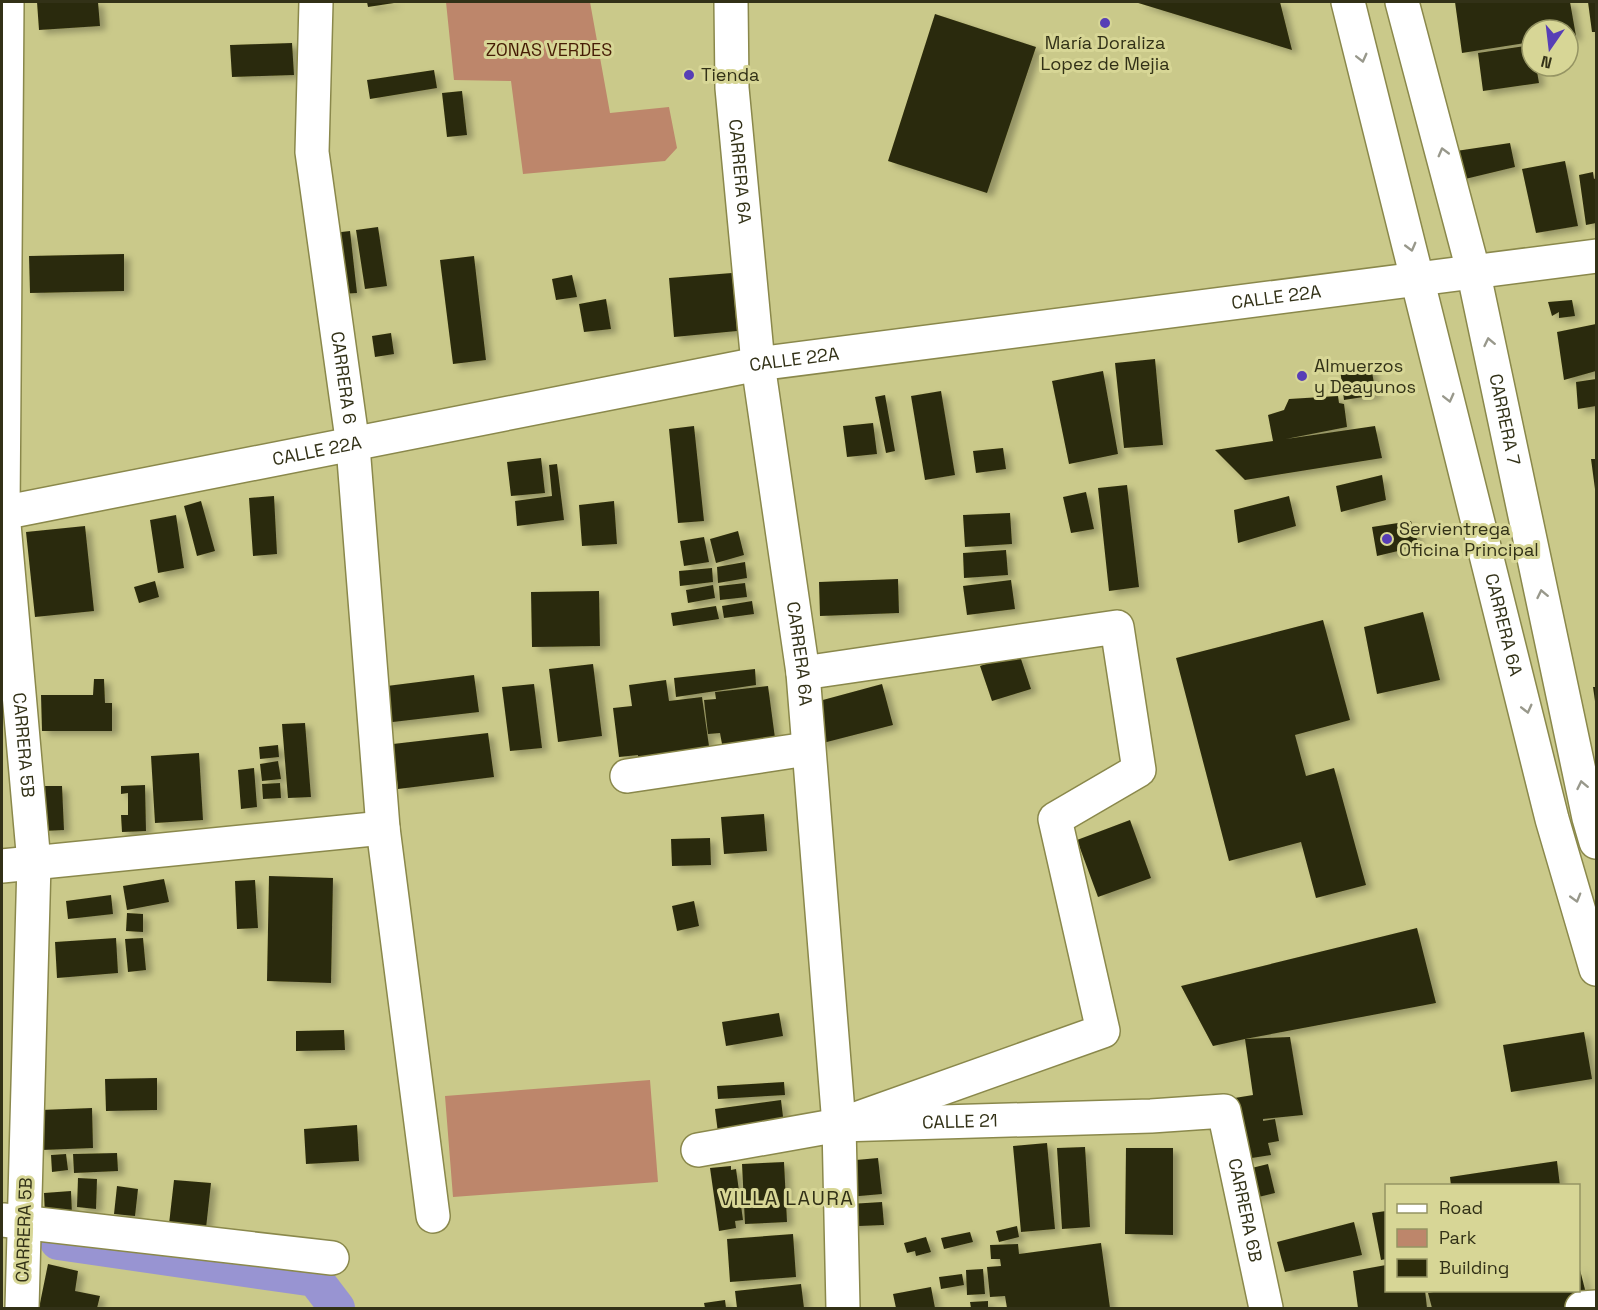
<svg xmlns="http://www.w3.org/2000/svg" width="1598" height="1310" font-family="'Space Grotesk',sans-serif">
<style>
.green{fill:#bd866b}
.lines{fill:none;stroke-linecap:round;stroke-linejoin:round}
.canal{stroke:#9894d2;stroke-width:36}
.building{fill:#2c2b0a;filter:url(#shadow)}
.minor-casing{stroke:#8a884b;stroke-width:36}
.secondary-casing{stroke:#8a884b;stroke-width:36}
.minor{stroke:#fff;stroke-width:33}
.secondary{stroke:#fff;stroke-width:33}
.oneway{stroke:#98988b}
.poi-dot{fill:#573eb6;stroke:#d7d696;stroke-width:2}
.labels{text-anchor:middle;stroke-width:6;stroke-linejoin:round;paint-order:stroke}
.poi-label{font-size:18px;fill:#323117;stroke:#d7d696;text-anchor:start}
.park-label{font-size:18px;fill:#461c05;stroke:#d7d696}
.street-label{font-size:18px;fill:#323117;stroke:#d7d696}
.neighbourhood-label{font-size:20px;letter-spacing:1.5px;fill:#323117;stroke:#d7d696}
</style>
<defs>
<filter id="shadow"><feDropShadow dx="6" dy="4" stdDeviation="3" flood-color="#0004"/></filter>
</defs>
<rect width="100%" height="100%" fill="#cac98a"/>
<path class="green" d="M446 2H590L610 113 669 107 677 148 665 161 523 174 511 81 454 80Z
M650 1080 658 1182 453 1197 445 1096Z"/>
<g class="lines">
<path class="canal" d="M58 1242 315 1279 337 1308"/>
</g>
<path class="building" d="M37 2H98L100 26 39 30Z
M367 2H394V3L368 7Z
M1135 2H1280L1292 50Z
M1455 2H1570L1576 36 1568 37V30H1532V42L1462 53Z
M1588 2H1596V32H1592Z
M935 14 1036 47 987 193 888 161Z
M292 43 294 75 232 77 230 45Z
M1532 45V66H1536L1539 83 1483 91 1478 53Z
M434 70 437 88 370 99 367 80Z
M462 91 467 135 447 137 442 93Z
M1510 143 1515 167 1461 180 1456 151Z
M1565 161 1578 226 1536 233 1522 169Z
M1593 172 1594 179 1596 178V223L1586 225 1579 175Z
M378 227 387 286 365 289 356 230Z
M350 231 357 293 339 294 333 233Z
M124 254V291L30 293 29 256Z
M474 256 486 360 453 364 440 260Z
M732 273 737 331 674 337 669 278Z
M572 275 577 297 556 300 552 279Z
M606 299 611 329 584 332 579 304Z
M1572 300 1575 316 1559 318V312L1552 316 1548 302Z
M1596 324V371L1564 380 1557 332Z
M391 333 394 354 375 357 372 336Z
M1155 359 1163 445 1124 448 1115 363Z
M1371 366 1376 395 1344 400 1340 369Z
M1103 371 1118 454 1069 464 1052 381Z
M1596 379V406L1578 409 1576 382Z
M941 391 955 475 925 480 911 396Z
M885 395 895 451 886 453 875 397Z
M1338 396 1339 403 1344 404 1347 427 1286 439 1375 426 1382 458 1245 480 1215 450 1273 441 1268 415 1284 410 1289 399Z
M873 423 877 454 847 457 843 426Z
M694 426 704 521 678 523 669 429Z
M1003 448 1006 469 976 473 973 451Z
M541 458 545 493 511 496 507 462Z
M1591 459H1596V489H1595Z
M557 464 564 520 517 526 515 501 552 496 549 465Z
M1382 475 1386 500 1341 512 1336 486Z
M1127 485 1139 587 1109 591 1098 488Z
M1086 492 1094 529 1071 533 1063 497Z
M274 496 277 554 253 556 249 498Z
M1289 496 1296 526 1238 543 1234 510Z
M201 501 215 551 197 556 184 506Z
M614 501 617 544 582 546 579 505Z
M1010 513 1012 544 965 547 963 515Z
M176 515 184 568 158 573 150 520Z
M1411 521 1419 546 1377 556 1372 527Z
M85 526 94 611 35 617 26 532Z
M738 531 744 555 716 563 710 539Z
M704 537 709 562 684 566 680 541Z
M1006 550 1008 575 964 578 963 553Z
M745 562 747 578 718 583 717 567Z
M712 568 713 582 680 586 679 571Z
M898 579 899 613 820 616 819 582Z
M1011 580 1015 609 967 615 963 586Z
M155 581 159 597 139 603 134 587Z
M745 583 747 597 720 600 719 586Z
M713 585 715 598 688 603 686 590Z
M599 591 600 646 532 647 531 592Z
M752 601 754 614 724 618 722 606Z
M716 606 719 619 673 626 671 613Z
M1423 612 1440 680 1377 694 1364 627Z
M1323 620 1350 720 1295 735 1306 776 1334 768 1366 885 1316 898 1301 842 1229 861 1176 658Z
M1019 653 1031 689 992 701 980 666Z
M593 664 602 736 558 742 549 669Z
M755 669 756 685 676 697 674 678Z
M474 675 479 712 384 723 379 687Z
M94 679H104L105 703H112V731H42L41 695H93Z
M666 680 669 701 702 697 710 753 638 761V755L619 757 613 708 632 706 629 685Z
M534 684 542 748 510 751 502 687Z
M882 684 893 725 819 744 808 704Z
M768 686 775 738 722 744 720 733 708 734 704 700 716 699 715 692Z
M1593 687H1596V701H1595Z
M305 723 311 797 288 798 282 724Z
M488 733 494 777 398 789 393 744Z
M278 745 279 757 260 759 259 747Z
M199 753 203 820 155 823 151 756Z
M278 761 281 779 262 781 260 764Z
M254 768 257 807 241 809 238 770Z
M280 783 281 798 263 799 262 784Z
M145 785 146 831 122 832 121 815H128V793L121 794V786Z
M42 786H62L64 830 43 831Z
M764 814 767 851 724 854 721 817Z
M1130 820 1151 878 1098 897 1077 840Z
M710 838 711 865 672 866 671 839Z
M269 876 333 878 331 983 267 981Z
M164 879 169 902 127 910 123 886Z
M255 880 258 928 237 929 235 881Z
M111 895 113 914 68 919 66 901Z
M694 901 699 926 677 931 672 906Z
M127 913 143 914V932L126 931Z
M1417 928 1436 1003 1245 1039 1290 1037 1303 1115 1263 1119V1121L1275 1119 1279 1141 1268 1143 1271 1155 1220 1163 1210 1102 1253 1095 1245 1039 1213 1046 1181 986Z
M116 938 118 973 57 978 55 942Z
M143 938 146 970 128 972 125 939Z
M779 1013 783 1036 726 1046 722 1022Z
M344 1030 345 1050 296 1051V1031Z
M1584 1032 1592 1079 1511 1092 1503 1045Z
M157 1078V1110L106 1111 105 1079Z
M784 1082 785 1095 718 1099 717 1086Z
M781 1100 784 1125 718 1133 715 1109Z
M92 1108 93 1148 42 1150 41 1110Z
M357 1125 359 1161 306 1164 304 1129Z
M1047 1143 1055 1229 1021 1232 1013 1146Z
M1085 1147 1090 1227 1062 1229 1057 1148Z
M1126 1148H1173V1235L1125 1234Z
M117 1153 118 1171 74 1173 73 1154Z
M66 1154 68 1170 52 1172 51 1155Z
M878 1158 882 1194 837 1198 834 1162Z
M1557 1161 1560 1186H1451L1450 1177Z
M784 1162 787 1222 745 1224 742 1164Z
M1268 1164 1275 1193 1238 1202 1231 1173Z
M731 1166V1170L736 1169 743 1220 735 1221 736 1228 719 1231 710 1168Z
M78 1178 97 1179 96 1209 77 1207Z
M174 1180 211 1183 206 1228 169 1224Z
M117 1186 138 1189 135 1216 114 1214Z
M71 1191 72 1215 45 1216 44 1193Z
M882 1202 884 1225 834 1227 833 1205Z
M1386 1211V1259L1381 1260 1372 1213Z
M1354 1222 1362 1255 1285 1272 1277 1242Z
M1017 1226 1019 1237 999 1242 996 1231Z
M970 1232 973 1242 944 1249 941 1238Z
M793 1234 796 1277 730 1282 727 1239Z
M926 1237 931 1252 916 1256 915 1251 907 1253 904 1243Z
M1101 1243 1110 1308H1007L1005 1296 990 1297 987 1267 1001 1266 1000 1259H991L990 1245 1018 1244 1019 1254Z
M48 1264 78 1271 75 1291 100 1296 97 1308H39Z
M1386 1265V1290H1425L1427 1308H1358L1353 1271Z
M1579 1266 1589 1305 1552 1308H1432L1428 1293 1444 1290H1578Z
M983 1269 985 1294 967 1295 966 1270Z
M962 1274 964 1285 941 1289 939 1277Z
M801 1284 804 1308H737L735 1291Z
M931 1287 935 1308H896L893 1294Z
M725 1300 726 1308H705L704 1303Z
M988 1301V1308H971L970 1302Z"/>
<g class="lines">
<g class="minor-casing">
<g id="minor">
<path id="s1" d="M7 2 3 513 34 863 22 1308"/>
<path id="s2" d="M316 2 312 152 353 446 383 828 433 1216"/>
<path id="s3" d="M731 2 732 88 758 364 803 673 839 1125 843 1308"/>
<path id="s4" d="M2 513 758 364 1596 256"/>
<path d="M803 673 1117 627 1139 770 1055 819 1103 1031 839 1125"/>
<path d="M627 776 807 749"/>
<path d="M2 866 383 828"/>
<path id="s5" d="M698 1150 839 1125 1151 1116 1224 1111 1266 1308"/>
<path d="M3 1220 332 1258"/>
<path d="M1582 1308 1596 1307"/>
</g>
</g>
<g class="secondary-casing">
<g id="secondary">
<path id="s6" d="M1348 2 1552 819 1596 969"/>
<path id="s7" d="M1402 2 1473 270 1589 818 1596 842"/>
</g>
</g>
<use href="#minor" class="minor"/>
<use href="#secondary" class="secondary"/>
</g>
<defs><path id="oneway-chevron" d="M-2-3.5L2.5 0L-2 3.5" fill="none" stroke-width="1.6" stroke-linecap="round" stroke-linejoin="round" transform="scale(1.5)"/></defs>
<g class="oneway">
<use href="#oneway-chevron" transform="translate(1362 58) rotate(76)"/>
<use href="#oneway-chevron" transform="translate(1443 152) rotate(-105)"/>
<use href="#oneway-chevron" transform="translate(1411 247) rotate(75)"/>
<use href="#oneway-chevron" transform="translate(1489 342) rotate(-102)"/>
<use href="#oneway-chevron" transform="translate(1449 398) rotate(76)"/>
<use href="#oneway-chevron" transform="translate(1542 594) rotate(-102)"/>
<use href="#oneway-chevron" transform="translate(1527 709) rotate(76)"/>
<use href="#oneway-chevron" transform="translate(1582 785) rotate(-102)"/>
<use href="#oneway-chevron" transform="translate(1576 898) rotate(74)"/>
</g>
<g class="poi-dot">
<circle cx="1105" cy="23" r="6"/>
<circle cx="689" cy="75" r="6"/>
<circle cx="1302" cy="376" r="6"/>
<circle cx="1387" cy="539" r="6"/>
</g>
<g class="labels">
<g class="poi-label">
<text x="1105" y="49" text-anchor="middle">María Doraliza<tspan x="1105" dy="21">Lopez de Mejia</tspan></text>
<text x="701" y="81">Tienda</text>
<text x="1314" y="372">Almuerzos<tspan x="1314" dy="21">y Deayunos</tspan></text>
<text x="1399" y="535">Servientrega<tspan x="1399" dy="21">Oficina Principal</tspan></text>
</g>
<g class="park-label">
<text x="549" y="56">ZONAS VERDES</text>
</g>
<g class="street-label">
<text dy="6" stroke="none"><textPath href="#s3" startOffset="170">CARRERA 6A</textPath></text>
<text dy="6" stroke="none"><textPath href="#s4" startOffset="1293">CALLE 22A</textPath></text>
<text dy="6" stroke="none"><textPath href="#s4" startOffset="807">CALLE 22A</textPath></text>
<text dy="6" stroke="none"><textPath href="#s2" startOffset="378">CARRERA 6</textPath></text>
<text dy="6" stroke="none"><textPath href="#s7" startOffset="430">CARRERA 7</textPath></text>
<text dy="6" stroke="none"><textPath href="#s4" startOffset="321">CALLE 22A</textPath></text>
<text dy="6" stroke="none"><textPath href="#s6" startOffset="642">CARRERA 6A</textPath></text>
<text dy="6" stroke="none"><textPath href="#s3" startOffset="656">CARRERA 6A</textPath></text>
<text dy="6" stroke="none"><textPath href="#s1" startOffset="744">CARRERA 5B</textPath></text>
<text dy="6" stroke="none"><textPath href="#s5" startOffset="264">CALLE 21</textPath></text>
<text dy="6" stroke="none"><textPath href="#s5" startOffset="630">CARRERA 6B</textPath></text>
<text transform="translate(24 1230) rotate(-88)" y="6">CARRERA 5B</text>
</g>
<g class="neighbourhood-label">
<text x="787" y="1205">VILLA LAURA</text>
</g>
</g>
<rect width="1598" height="1310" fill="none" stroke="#323117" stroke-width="6"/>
<rect x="1385" y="1184" width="195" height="108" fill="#d7d696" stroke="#959463" stroke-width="1.5"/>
<rect x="1397" y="1204" width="30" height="9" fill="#ffffff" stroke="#959463" stroke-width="1.5"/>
<text x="1439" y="1214" font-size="18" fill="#323117">Road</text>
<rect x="1397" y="1229" width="30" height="18" fill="#bd866b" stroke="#959463" stroke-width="1.5"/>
<text x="1439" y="1244" font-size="18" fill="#323117">Park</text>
<rect x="1397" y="1259" width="30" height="18" fill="#2c2b0a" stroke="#959463" stroke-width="1.5"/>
<text x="1439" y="1274" font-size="18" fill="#323117">Building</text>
<g transform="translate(1550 48) rotate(194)"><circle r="28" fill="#d7d696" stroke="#959463" stroke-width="1.5"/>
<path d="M0-4.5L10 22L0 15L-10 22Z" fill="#573eb6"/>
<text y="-9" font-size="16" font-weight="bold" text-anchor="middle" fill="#323117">N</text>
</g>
</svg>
